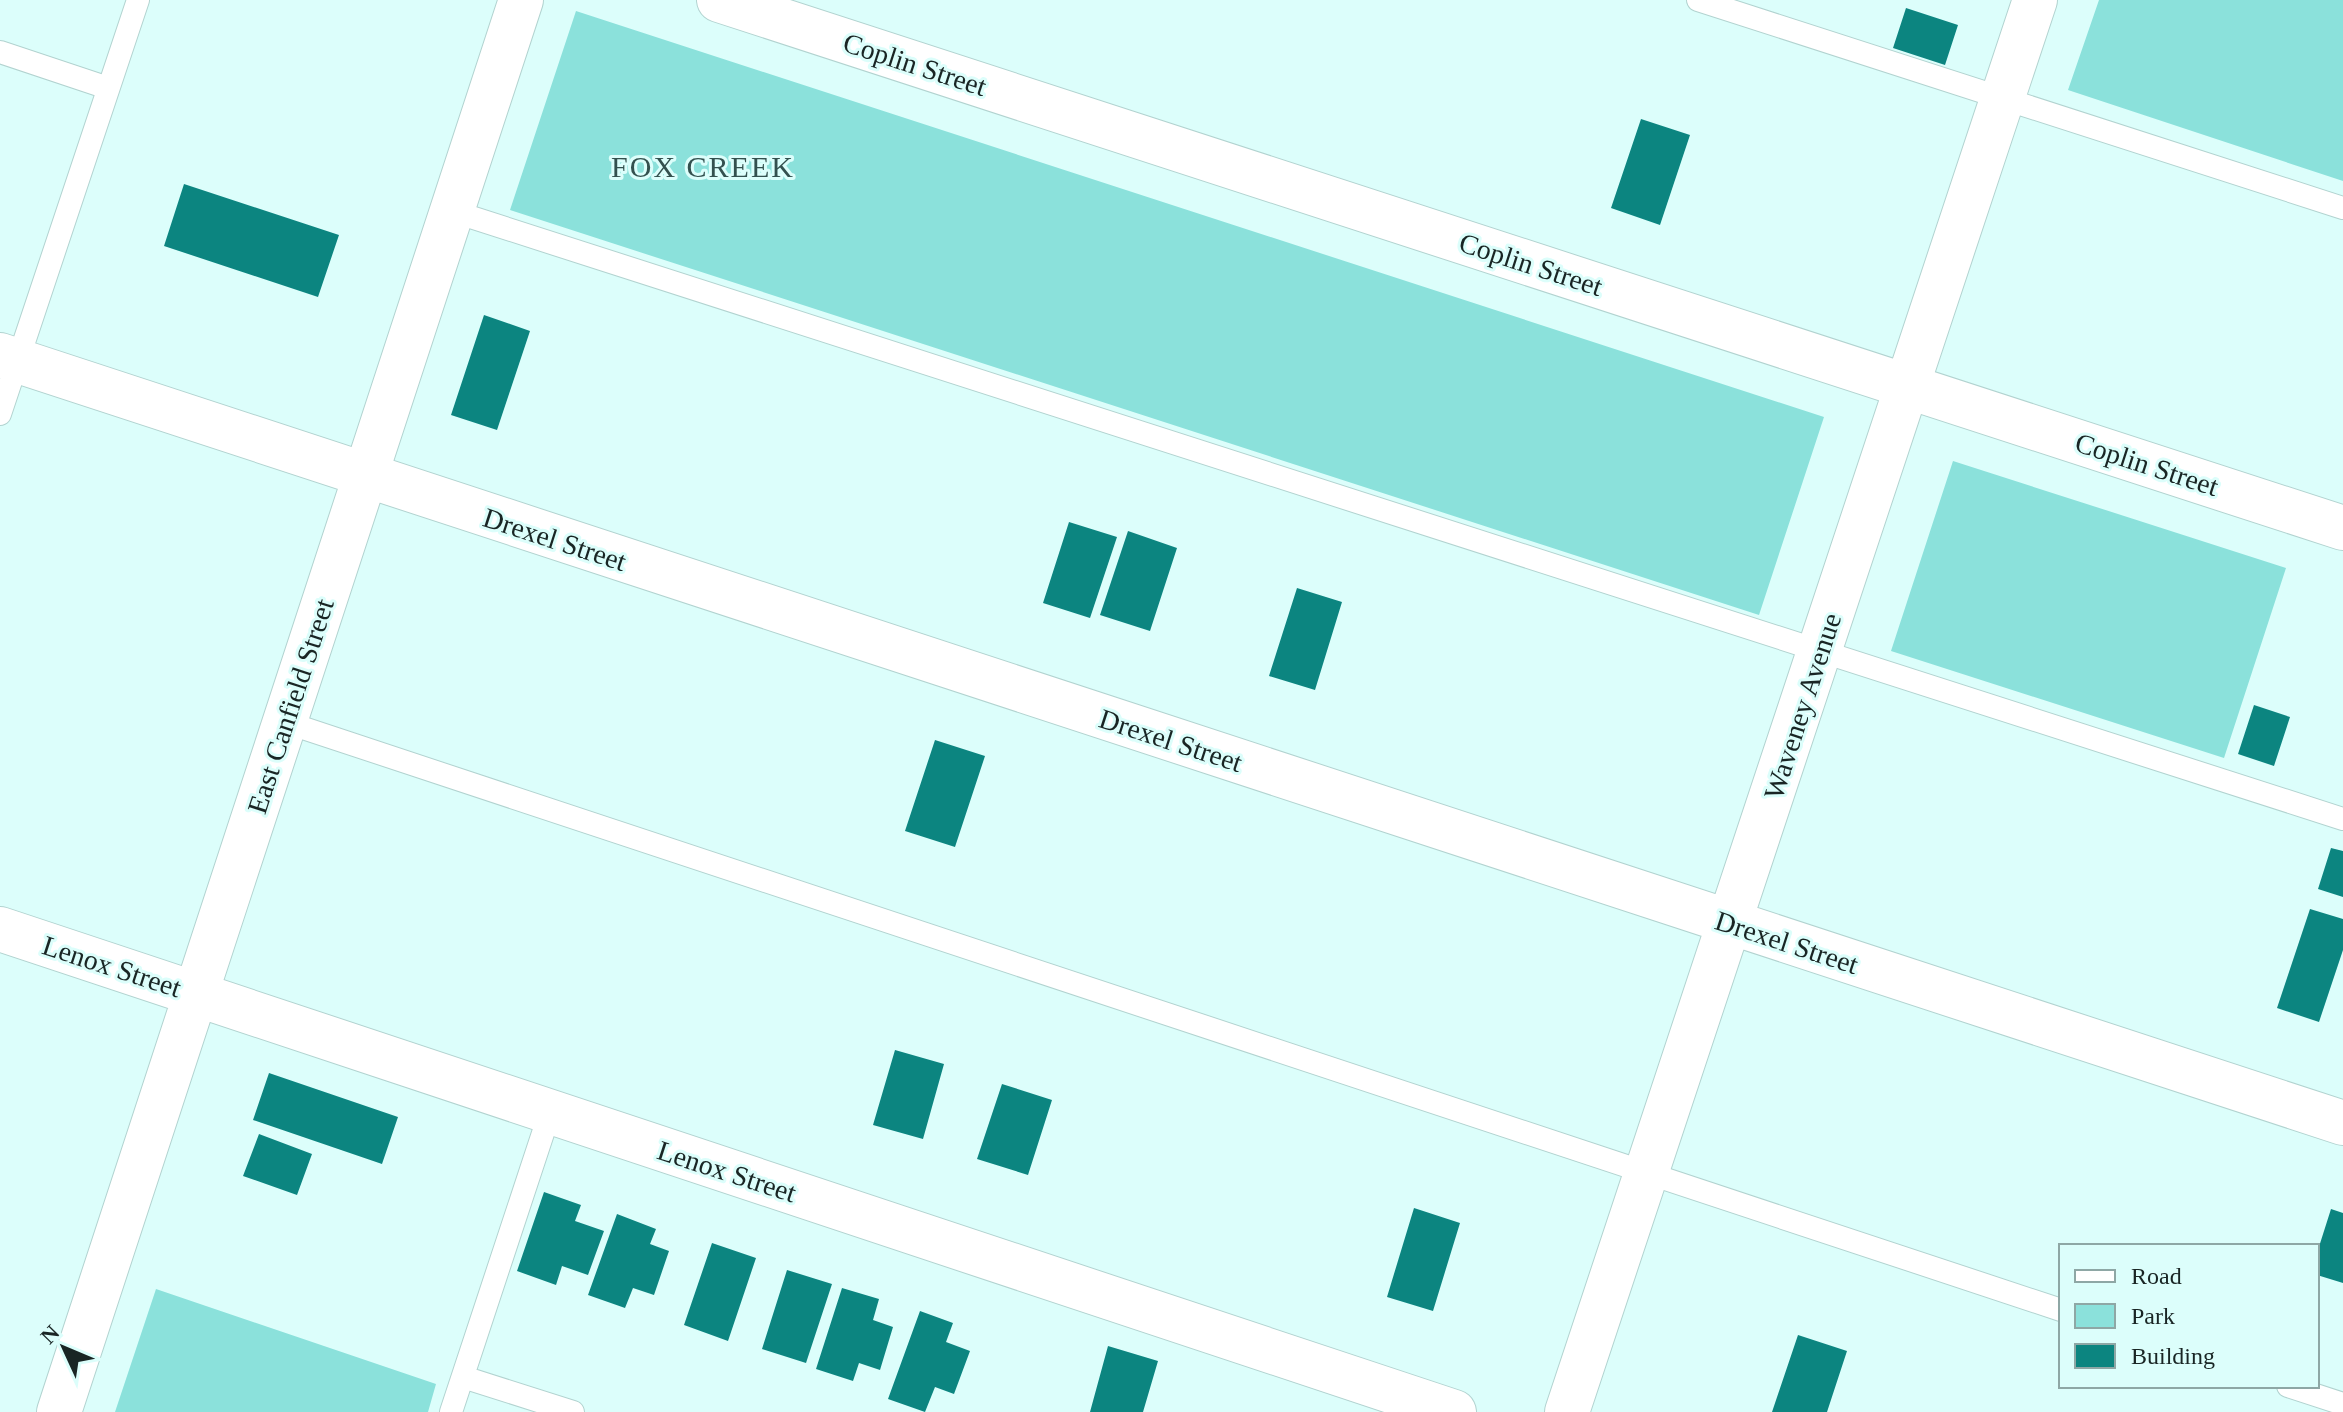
<svg xmlns="http://www.w3.org/2000/svg" width="2343" height="1412" font-family="Georgia,serif">
<style>
.green{fill:#8be1db}
.building{fill:#0c8580}
.lines{fill:none;stroke-linecap:round;stroke-linejoin:round}
.service-casing{stroke:#b2d3d0;stroke-width:24}
.minor-casing{stroke:#b2d3d0;stroke-width:46}
.service{stroke:#fff;stroke-width:22}
.minor{stroke:#fff;stroke-width:44}
.labels{text-anchor:middle;stroke-width:6;stroke-linejoin:round;paint-order:stroke}
.street-label{font-size:28px;fill:#192524;stroke:#dcfefb}
.neighbourhood-label{font-size:30px;letter-spacing:2px;fill:#33514f;stroke:#dcfefb}
</style>
<rect width="100%" height="100%" fill="#dcfefb"/>
<path class="green" d="M2099 0H2343V181L2068 90Z
M576 11 1824 417 1759 615 510 210Z
M1953 461 2286 568 2224 758 1891 651Z
M156 1289 436 1384 428 1412H115Z"/>
<path class="building" d="M1906 8 1958 25 1945 65 1893 48Z
M1641 119 1690 135 1660 225 1611 208Z
M184 184 339 235 318 297 164 246Z
M484 315 530 331 497 430 451 415Z
M1069 522 1117 537 1090 618 1043 603Z
M1128 531 1177 548 1150 631 1100 615Z
M1297 588 1342 602 1315 690 1269 676Z
M2254 705 2290 717 2274 766 2238 754Z
M935 740 985 756 955 847 905 831Z
M2331 848 2343 851V897L2318 889Z
M2310 909 2343 919V950L2319 1022 2277 1008Z
M895 1050 944 1064 923 1139 873 1125Z
M269 1073 398 1117 382 1164 253 1120Z
M1002 1084 1052 1100 1028 1175 977 1159Z
M259 1134 312 1154 297 1195 243 1176Z
M544 1192 581 1205 575 1221 604 1231 588 1275 562 1266 556 1285 517 1271Z
M1414 1208 1460 1223 1433 1311 1387 1297Z
M2331 1209 2343 1213V1283L2317 1275V1253Z
M617 1214 656 1229 650 1244 669 1251 654 1295 633 1288 625 1308 588 1295Z
M712 1243 756 1258 728 1341 684 1325Z
M787 1270 832 1284 806 1363 762 1349Z
M842 1288 879 1299 873 1320 893 1327 880 1370 859 1363 853 1381 816 1369Z
M920 1311 953 1323 946 1342 970 1351 954 1394 935 1387 925 1412 888 1399Z
M1798 1335 1847 1351 1827 1412H1772Z
M1108 1346 1158 1361 1143 1412H1090Z"/>
<g class="lines">
<g class="service-casing">
<path id="service" d="M1698 0 2343 208
M0 52 108 88
M452 211 2343 819
M0 414 138 0
M285 722 2061 1310
M463 1377 573 1412
M2288 1386 2343 1404
M451 1412 550 1112"/>
</g>
<g class="minor-casing">
<path id="minor" d="M719 0 2343 528
M0 355 2343 1123
M0 929 1454 1412
M59 1412 521 0
M1567 1412 2035 0"/>
</g>
<use href="#service" class="service"/>
<use href="#minor" class="minor"/>
</g>
<g class="labels">
<g class="street-label">
<text transform="translate(915 64) rotate(18)" y="10">Coplin Street</text>
<text transform="translate(1531 264) rotate(18)" y="10">Coplin Street</text>
<text transform="translate(2147 464) rotate(18)" y="10">Coplin Street</text>
<text transform="translate(555 539) rotate(18)" y="10">Drexel Street</text>
<text transform="translate(290 706) rotate(-72)" y="10">East Canfield Street</text>
<text transform="translate(1802 706) rotate(-72)" y="10">Waveney Avenue</text>
<text transform="translate(1171 740) rotate(18)" y="10">Drexel Street</text>
<text transform="translate(1787 942) rotate(18)" y="10">Drexel Street</text>
<text transform="translate(112 966) rotate(18)" y="10">Lenox Street</text>
<text transform="translate(727 1171) rotate(18)" y="10">Lenox Street</text>
</g>
<g class="neighbourhood-label">
<text x="703" y="177">FOX CREEK</text>
</g>
</g>
<rect x="2059" y="1244" width="260" height="144" fill="#dcfefb" stroke="#8ea7a5" stroke-width="2"/>
<rect x="2075" y="1270" width="40" height="12" fill="#ffffff" stroke="#8ea7a5" stroke-width="2"/>
<text x="2131" y="1284" font-size="24" fill="#192524">Road</text>
<rect x="2075" y="1304" width="40" height="24" fill="#8be1db" stroke="#8ea7a5" stroke-width="2"/>
<text x="2131" y="1324" font-size="24" fill="#192524">Park</text>
<rect x="2075" y="1344" width="40" height="24" fill="#0c8580" stroke="#8ea7a5" stroke-width="2"/>
<text x="2131" y="1364" font-size="24" fill="#192524">Building</text>
<g transform="translate(64 1348) rotate(314)" stroke="#dcfefb" stroke-width="6" paint-order="stroke">
<path d="M0-6L14 30L0 20L-14 30Z" fill="#192524"/>
<text y="-12" font-size="22" font-weight="bold" text-anchor="middle" fill="#192524">N</text>
</g>
</svg>
